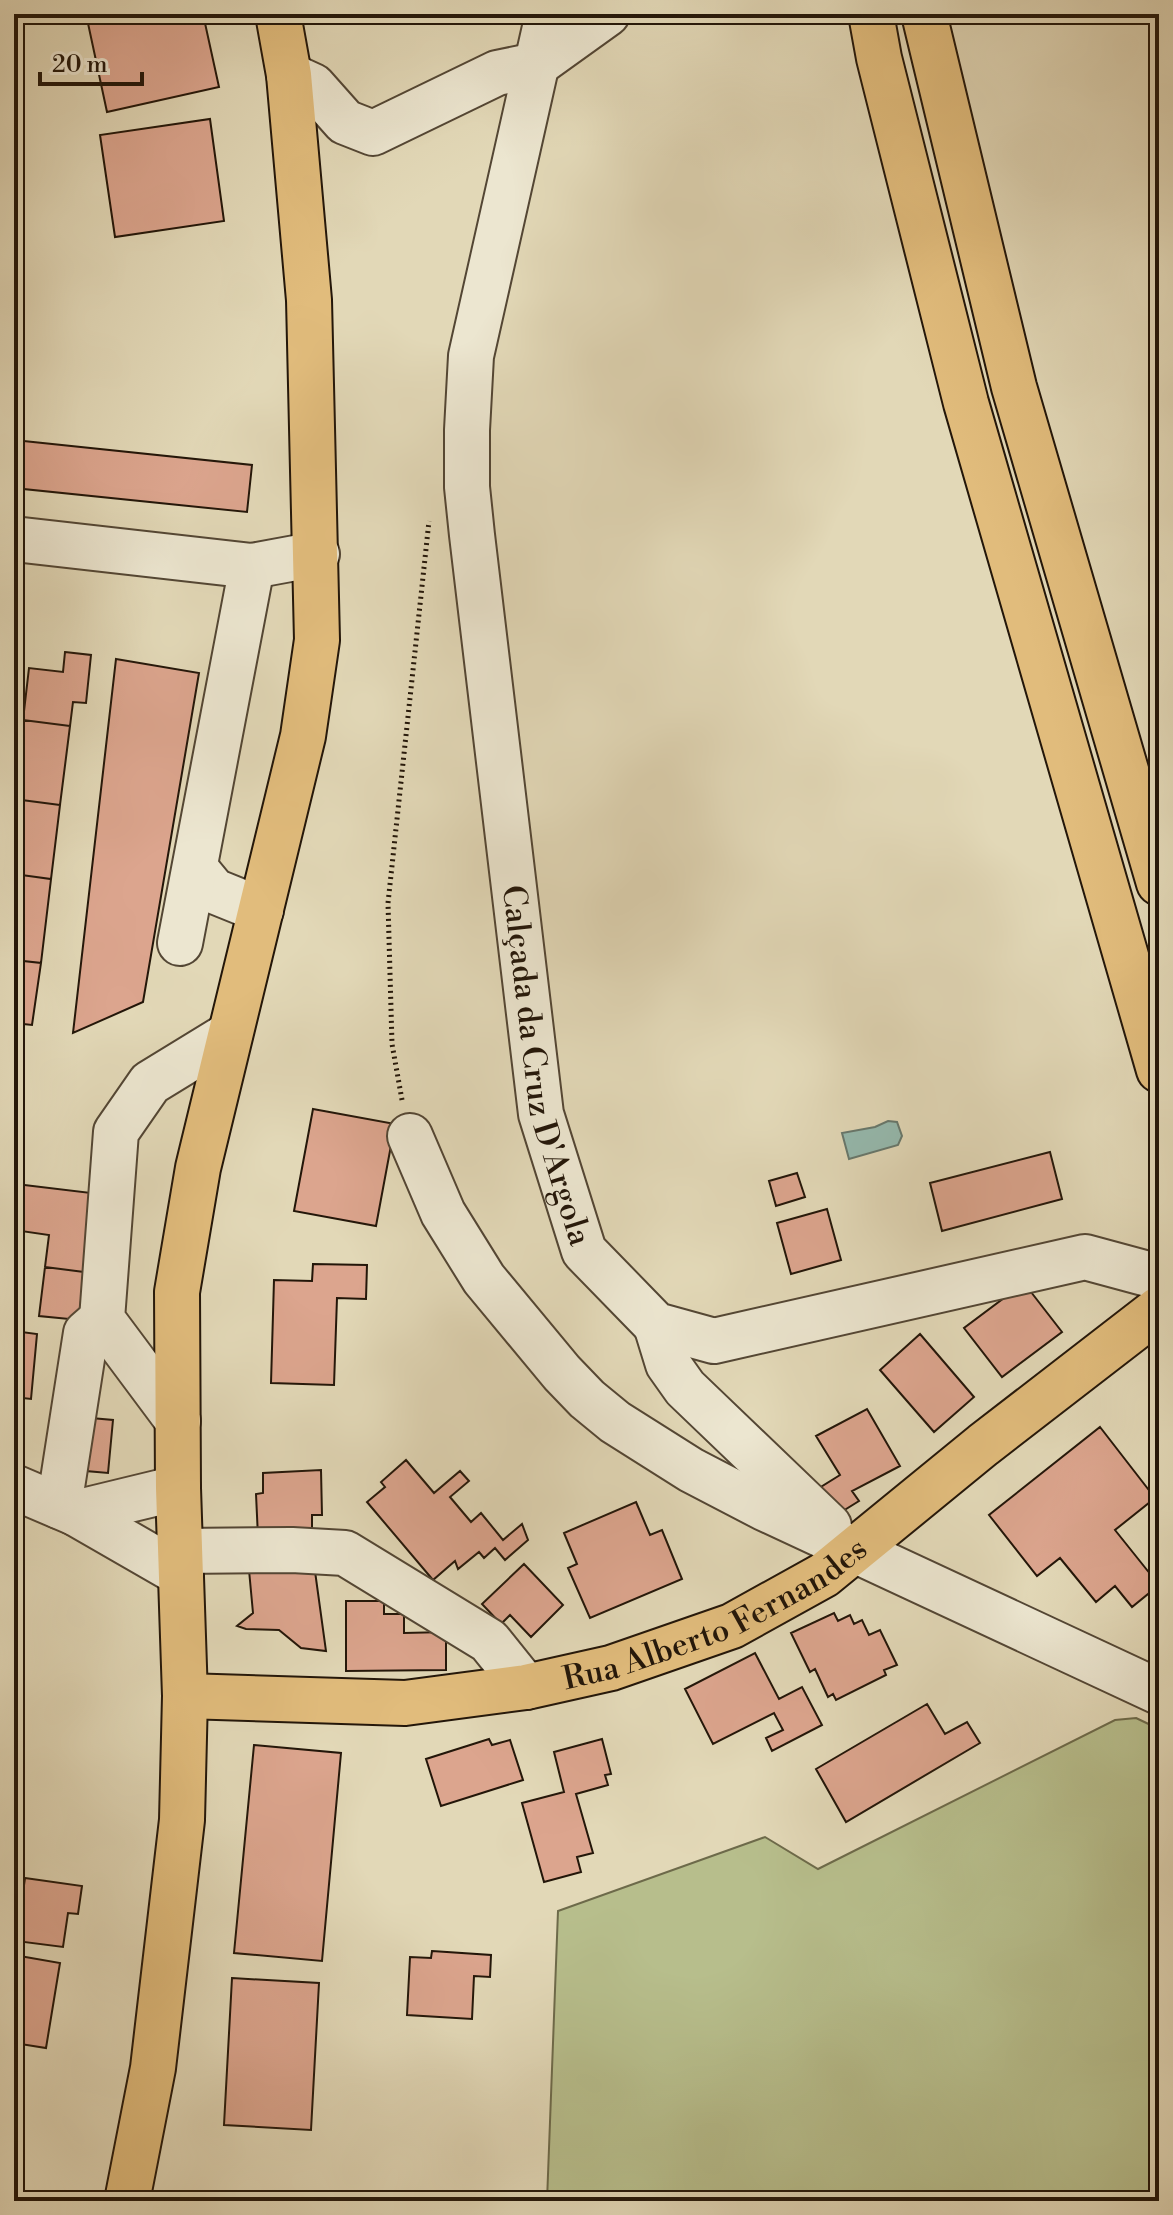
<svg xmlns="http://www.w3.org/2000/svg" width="1173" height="2215" font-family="'Libre Bodoni',serif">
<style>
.green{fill:#b7be8c;stroke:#6d6a4a;stroke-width:2}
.water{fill:#95baaf;stroke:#67786d;stroke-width:2}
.building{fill:#dca58e;stroke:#231609;stroke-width:2}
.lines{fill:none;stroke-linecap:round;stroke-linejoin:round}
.minor-casing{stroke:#534634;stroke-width:48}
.major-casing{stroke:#231609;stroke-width:48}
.highway-casing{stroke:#231609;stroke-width:48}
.path{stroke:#231609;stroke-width:5;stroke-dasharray:2 4;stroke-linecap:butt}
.minor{stroke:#ece6d0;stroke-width:44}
.major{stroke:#e1bc7c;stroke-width:44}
.highway{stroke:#e1bc7c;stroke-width:44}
.labels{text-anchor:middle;stroke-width:6;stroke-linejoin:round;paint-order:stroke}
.street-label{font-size:32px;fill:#231609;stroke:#ece6d0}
</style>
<rect width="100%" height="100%" fill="#e2d8b7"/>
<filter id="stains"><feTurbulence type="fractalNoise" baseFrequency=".0025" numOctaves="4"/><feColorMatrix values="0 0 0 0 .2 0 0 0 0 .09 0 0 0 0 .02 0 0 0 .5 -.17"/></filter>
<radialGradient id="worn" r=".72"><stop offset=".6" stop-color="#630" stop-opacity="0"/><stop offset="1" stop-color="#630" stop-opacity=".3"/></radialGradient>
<path class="green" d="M1136 1718 1159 1729V2201H547L558 1911 765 1837 818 1869 1115 1720Z"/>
<path class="water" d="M888 1121 897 1122 902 1136 898 1145 849 1159 842 1133 875 1127Z"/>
<path class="building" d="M86 14H203L219 87 107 112Z
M210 119 224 221 115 237 100 135Z
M14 440 252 465 247 512 14 488Z
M65 652 91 655 86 703 73 702 70 726 23 720 29 668 63 672Z
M116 659 199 673 143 1002 73 1033Z
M23 720 70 726 60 805 14 799Z
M14 799 60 805 51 879 14 874Z
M14 874 51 879 41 963 14 960Z
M14 960 41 963 32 1025 14 1023Z
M313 1109 395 1124 376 1226 294 1211Z
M1050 1152 1062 1199 942 1231 930 1183Z
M797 1173 805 1197 776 1206 769 1181Z
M16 1184 133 1198 128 1241 84 1272 45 1267 49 1235 14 1230Z
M827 1209 841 1260 791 1274 777 1223Z
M313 1264 367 1265 366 1299 337 1298 334 1385 271 1383 274 1280 312 1281Z
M45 1267 84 1272 79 1320 39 1316Z
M1024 1283 1062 1332 1002 1377 964 1328Z
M14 1331 37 1334 31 1399 14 1397Z
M920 1334 974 1397 934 1432 880 1370Z
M867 1409 900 1466 852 1491 859 1501 838 1514 816 1490 840 1475 816 1436Z
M91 1418 113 1420 108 1473 86 1471Z
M1100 1427 1155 1498 1115 1530 1159 1585 1132 1607 1115 1586 1096 1602 1060 1558 1037 1576 989 1515Z
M406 1460 434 1493 460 1471 469 1481 450 1497 471 1522 481 1513 503 1540 522 1524 528 1540 505 1560 495 1548 484 1558 479 1552 458 1569 455 1561 433 1580 367 1502 385 1487 381 1482Z
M321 1470 322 1515H312V1535L258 1537 256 1494 263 1493V1473Z
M636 1502 650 1535 662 1530 682 1579 590 1618 568 1568 577 1564 564 1533Z
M314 1564 326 1651 301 1648 279 1630 246 1629 237 1626 253 1613 249 1570Z
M524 1564 563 1605 531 1637 510 1615 501 1624 482 1604Z
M346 1601H384V1614H404V1633L446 1632V1670L346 1671Z
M834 1613 838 1621 850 1615 854 1624 862 1620 869 1635 880 1630 897 1665 884 1670 886 1675 836 1700 833 1694 828 1697 815 1669 810 1672 791 1633Z
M755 1653 779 1699 802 1687 822 1725 772 1751 766 1738 783 1730 774 1713 713 1744 685 1689Z
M927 1704 945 1734 967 1722 980 1743 846 1822 816 1769Z
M489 1739 492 1745 510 1740 523 1780 441 1806 426 1759Z
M602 1739 611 1774 605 1775 608 1785 576 1794 593 1853 577 1857 581 1872 544 1882 522 1803 564 1792 554 1752Z
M254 1745 341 1753 322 1961 234 1953Z
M25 1878 82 1886 78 1914 68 1913 63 1947 16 1941Z
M432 1951 491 1955 490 1977 474 1976 472 2019 407 2015 410 1957 431 1958Z
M14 1955 60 1963 46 2048 14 2043Z
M232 1978 319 1983 311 2130 224 2125Z"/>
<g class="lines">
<g class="minor-casing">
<g id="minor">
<path id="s1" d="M548 14 471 356 467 430V487L472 535 541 1114 584 1251 656 1325 714 1341 1085 1257 1159 1277"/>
<path d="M289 75 313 86 345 122 373 133 497 73 536 65 607 14"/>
<path d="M14 539 252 566 317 554"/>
<path d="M195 868 214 891 261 910"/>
<path d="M180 943 252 566"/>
<path d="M410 1136 443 1213 484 1279 562 1373 587 1399 615 1422 691 1470 764 1508 1159 1692"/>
<path d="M656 1325 668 1364 685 1388 829 1526"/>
<path d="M178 1421 102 1319 116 1132 150 1083 230 1034"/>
<path d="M14 1487 75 1513 181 1574"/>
<path d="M59 1506 86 1333 102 1319"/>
<path d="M75 1513 178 1488"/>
<path d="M180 1551 292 1550 345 1553 489 1641 526 1687"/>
</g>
</g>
<g class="major-casing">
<g id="major">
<path id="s2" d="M185 1696 405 1703 526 1687 611 1668 732 1626 824 1575 983 1445 1159 1309"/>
<path d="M127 2201 153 2068 182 1820 185 1696 178 1488 177 1292 198 1168 303 736 317 640 309 300 289 75 278 14"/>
</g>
</g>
<g class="highway-casing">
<path id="highway" d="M871 14 879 58 966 403 1159 1070
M924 14 1014 387 1159 883"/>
</g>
<path class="path" d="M402 1100 392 1044 388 903 429 521"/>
<use href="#minor" class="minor"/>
<use href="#major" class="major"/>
<use href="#highway" class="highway"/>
</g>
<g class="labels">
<g class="street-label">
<text dy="11" stroke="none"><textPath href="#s1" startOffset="1066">Calçada da Cruz D'Argola</textPath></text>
<text dy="11" stroke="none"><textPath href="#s2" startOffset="546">Rua Alberto Fernandes</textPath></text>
</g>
</g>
<rect width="1173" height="2215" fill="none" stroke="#e2d8b7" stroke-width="48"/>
<rect x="16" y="16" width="1141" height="2183" fill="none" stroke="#231609" stroke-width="4"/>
<rect x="24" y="24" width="1125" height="2167" fill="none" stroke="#231609" stroke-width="2"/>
<path d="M40 72v12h102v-12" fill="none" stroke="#231609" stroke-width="4"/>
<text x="52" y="72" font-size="24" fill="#231609" stroke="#ece6d0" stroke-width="6" paint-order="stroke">20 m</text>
<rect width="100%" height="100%" filter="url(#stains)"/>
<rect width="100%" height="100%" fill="url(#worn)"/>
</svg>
